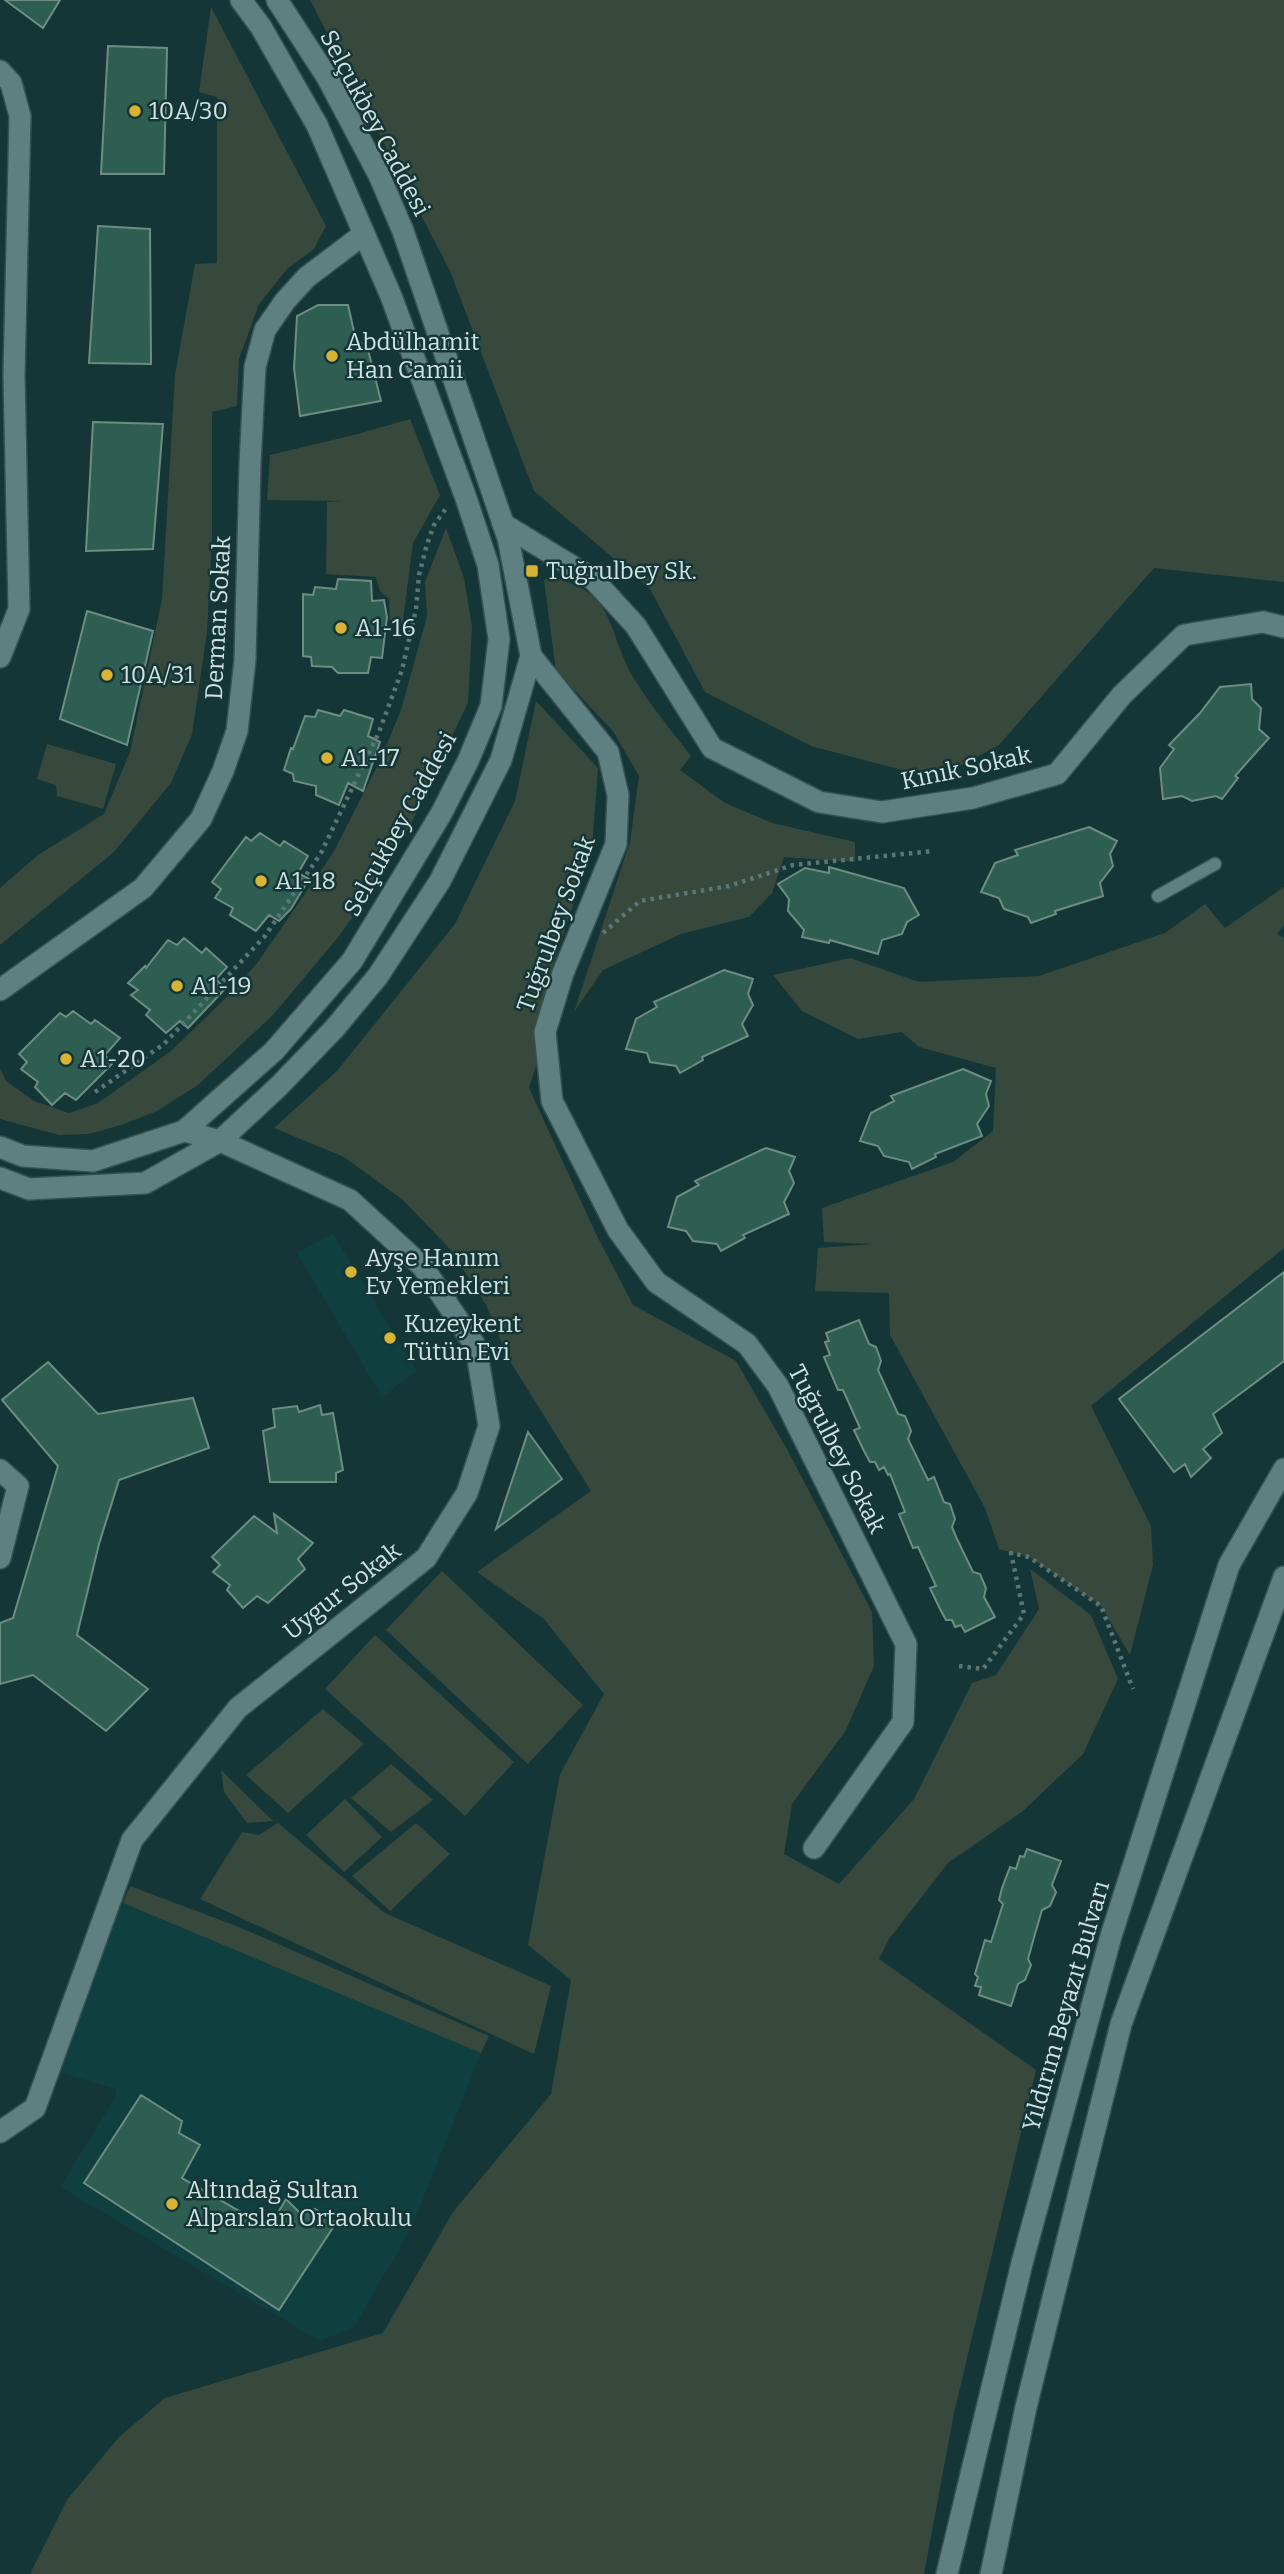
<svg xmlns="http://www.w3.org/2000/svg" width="1284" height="2574" font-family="Bitter,serif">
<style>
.built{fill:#103f3f}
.green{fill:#36493c}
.building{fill:#2e5d51;stroke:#6d8d84;stroke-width:2}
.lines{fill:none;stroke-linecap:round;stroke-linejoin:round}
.lane-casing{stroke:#365151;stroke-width:15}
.street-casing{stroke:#365151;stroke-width:24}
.secondary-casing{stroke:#365151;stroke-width:24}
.path{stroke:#5a7676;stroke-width:4.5;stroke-dasharray:3.5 5;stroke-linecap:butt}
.lane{stroke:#5e8080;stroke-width:12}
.street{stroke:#5e8080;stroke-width:21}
.secondary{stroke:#5e8080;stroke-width:21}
.poi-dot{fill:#d8b434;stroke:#153637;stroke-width:2.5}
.labels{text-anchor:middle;stroke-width:5;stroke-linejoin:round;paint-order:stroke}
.poi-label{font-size:24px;fill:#d0e2e2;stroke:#153637;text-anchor:start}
.street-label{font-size:24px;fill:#d0e2e2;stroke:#153637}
</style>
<rect width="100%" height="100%" fill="#153637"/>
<path class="built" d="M333 1234 417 1371 382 1397 297 1253Z
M123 1903 481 2053 411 2229 354 2327 320 2341 60 2187 116 2096 115 2089 59 2072 111 1925Z"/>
<path class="green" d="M310 0H1284V582L1154 568 999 745 936 779 811 746 705 692 650 589 534 491 450 271Z
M211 7 326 226 314 249 287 269 259 304 239 359 237 406 212 412V536L207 632 192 734 171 783 114 852 0 945V888L38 855 104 814 130 752 162 599 175 375 195 264 217 263V97L199 92Z
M410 419 440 495 413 543 402 627 390 625 389 599 380 591 376 577 326 574 327 502 342 501 267 500 270 455 358 434Z
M446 528 464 578 472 627 468 702 411 824 373 888 339 936 273 1015 198 1085 157 1111 124 1124 89 1134 59 1135 0 1119V1068L6 1081 34 1101 69 1113 98 1103 171 1051 227 997 258 962 333 853 380 761 401 710 427 616 425 582Z
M552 577C617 593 606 629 633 677 650 705 671 730 691 756L680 770 725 803 772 823 855 842V862L784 857 772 893 749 917 681 934 603 970 574 1012 630 842 639 776 613 731 556 671 544 580Z
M536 701 598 768 592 848 552 969 568 962 529 1088 596 1234 633 1305 736 1361 788 1451 872 1612 874 1666 846 1730 792 1804 784 1854 839 1884 914 1799 972 1683 996 1675 1039 1609 1030 1569 1091 1615 1118 1679 1083 1754 1023 1811 948 1863 889 1939 879 1959 1036 2070 954 2413 925 2569 924 2574H30L67 2500 119 2437 165 2398 383 2333 453 2212 551 2094 571 1980 528 1945 560 1774 604 1694 544 1619 477 1572 591 1491 508 1358 486 1305 451 1250 403 1200 344 1157 274 1128 337 1071 455 924 515 801Z
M47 744 116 764 103 809 57 796 56 785 37 779Z
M1284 887V925L1277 934 1284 938V1248L1091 1406 1151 1526 1153 1565 1130 1655 1101 1606 1029 1557 999 1549 985 1508 890 1335 889 1293 815 1291 818 1248 873 1244 824 1242 822 1208 953 1162 993 1131 996 1068 919 1047 902 1032 858 1039 802 1011 773 975 850 958 919 982 1039 976 1165 933 1205 904 1225 928Z
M442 1571 583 1705 528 1764 386 1630Z
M375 1635 514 1762 465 1816 325 1689Z
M323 1709 364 1744 288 1813 246 1775Z
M391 1764 433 1800 391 1832 351 1798Z
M221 1770 273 1821 247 1823 224 1792Z
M345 1799 382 1837 344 1872 306 1835Z
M278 1823 385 1913 551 1986 534 2054 200 1899 242 1832 259 1835Z
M416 1823 450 1854 390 1911 352 1876Z
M130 1886 239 1927 489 2036 481 2053 123 1903Z"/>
<path class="building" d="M5 0H60L43 28Z
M108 46 167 48 164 174H101Z
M98 226 150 229 151 364 89 363Z
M318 305H348L357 345 366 342 381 401 300 416 294 368 297 316Z
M93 422 163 424 153 549 86 551Z
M338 579 371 581 372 601 384 600 387 617 382 658 371 657 368 673H338L332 667 312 666 311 657 303 656V594L313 595 315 587 336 589Z
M87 611 153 631 127 745 60 719Z
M1251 684 1252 699 1261 708 1259 729 1269 738 1235 776 1238 778 1222 799 1216 796 1192 801 1182 796 1163 799 1160 768 1174 749 1169 745 1200 713 1220 687Z
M318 710 340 716 344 710 373 719 368 736 380 742 363 791 348 783 339 805 316 795V786L294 781 293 774 284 770 291 748 293 749 305 716 315 717Z
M1089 827 1117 841 1110 854 1113 866 1100 883 1103 896 1055 911 1056 914 1031 923 1028 917 1004 909 999 898 981 892 995 863 1018 855 1015 850Z
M260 833 280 846 284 841 308 856 298 873 309 879 291 909 279 921 269 915 256 931 230 915 233 908 215 898 221 889 212 882 246 837 251 841Z
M829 867 904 888 919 915 907 922 902 934 882 940 878 954 830 940 829 943 802 937 804 930 788 911 789 899 778 884 805 868 829 873Z
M184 938 202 953 206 948 227 967 216 979 225 989 188 1028 180 1021 166 1033 146 1015 150 1010 131 995 138 990 128 983 145 966 146 968 168 940 177 945Z
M724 970 753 979 748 994 753 1005 742 1024 748 1036 702 1057 703 1060 680 1073 676 1066 650 1062 647 1053 626 1049 636 1019 657 1007 654 1002Z
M73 1011 91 1024 95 1020 120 1038 105 1055 112 1064 76 1100 65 1093 52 1105 35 1087 38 1082 21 1069 27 1062 19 1054 60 1013 66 1017Z
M963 1069 991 1081 986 1094 989 1106 977 1124 982 1136 935 1154 936 1157 912 1169 909 1162 884 1156 878 1146 860 1141 871 1113 894 1101 891 1096Z
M766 1148 795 1157 789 1171 794 1183 784 1202 789 1214 743 1235 745 1238 721 1251 717 1244 693 1241 686 1231 668 1227 677 1197 699 1185 695 1181Z
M1284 1272V1361L1213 1414 1222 1433 1203 1449 1211 1458 1191 1477 1185 1464 1174 1472 1119 1399Z
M859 1320 869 1344 876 1347 881 1361 878 1370 898 1414 905 1416 911 1431 908 1439 928 1480 934 1477 944 1502 950 1504 955 1519 952 1527 957 1539 973 1572 980 1574 986 1588 984 1597 995 1617 965 1632 961 1625 955 1627 952 1620H946L940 1609 930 1588 936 1586 918 1547 913 1548 899 1514 905 1512 890 1474 888 1475 884 1467 879 1470 875 1462H870L864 1451 854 1430 860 1428 843 1390H838L824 1357 830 1355 825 1342 829 1341 826 1333Z
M48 1362 98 1414 193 1398 209 1448 119 1480 99 1544 77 1635 148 1689 106 1731 33 1675 0 1684V1623L13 1618 58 1466 2 1400Z
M320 1405 322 1415 333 1413 343 1470 336 1473V1482H270L263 1431 275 1427 273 1409 297 1406 299 1412Z
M528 1432 562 1479 496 1529Z
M274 1514 313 1543 298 1559 305 1569 268 1603 257 1596 243 1608 227 1590 230 1585 213 1572 220 1565 212 1557 254 1516 277 1533Z
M1027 1849 1061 1861 1052 1885 1056 1892 1050 1906 1042 1910 1035 1934 1028 1959 1031 1965 1025 1980 1018 1984 1011 2006 979 1995 981 1987 975 1986 978 1977 975 1974 985 1940 991 1942 1003 1904 999 1900 1002 1888 1010 1867 1016 1869 1020 1856 1024 1857Z
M141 2095 182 2121 179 2133 200 2145 182 2178 269 2228 286 2199 302 2215 315 2209 336 2223 279 2310 84 2183Z"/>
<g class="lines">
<g class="lane-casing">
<path id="lane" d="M1158 896 1215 864"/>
</g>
<g class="street-casing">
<path id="street" d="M0 71 11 83 20 116 14 375 19 609 0 657
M503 524 593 579 636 626 712 748 819 802 882 812 973 798 1057 774 1122 695 1184 635 1263 622 1284 627
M531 656 608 752 618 795 616 844 563 973 545 1032 552 1101 618 1230 656 1282 747 1344 778 1386 906 1644 903 1722 814 1848
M0 990 143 888 201 819 223 771 237 731 245 660 250 464 255 367 265 330 285 301 307 277 364 234
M0 1470 18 1486 0 1558
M0 2132 35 2108 132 1840 238 1708 426 1558 467 1493 489 1426 476 1347 423 1267 350 1200 220 1141 184 1131
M947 2574 1022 2263 1111 1936 1229 1565 1284 1469
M991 2574 1026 2407 1121 2024 1284 1577"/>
</g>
<g class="secondary-casing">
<path id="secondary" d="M0 1147 23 1156 93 1161 184 1131 274 1051 352 961 441 814 468 761 491 706 499 639 488 565 466 498 391 296 317 125 261 27 241 0
M0 1178 29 1189 145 1183 220 1141 279 1086 334 1029 378 976 440 881 501 760 531 656 508 538 403 231 379 175 327 77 277 0"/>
</g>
<path class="path" d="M603 933 640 901 729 886 793 865 934 851
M95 1092 164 1044 265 936 321 853 379 732 402 670 416 609 419 575 427 544 434 525 447 507
M959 1666 983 1669 1024 1614 1011 1553 1029 1557 1101 1606 1133 1689"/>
<use href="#lane" class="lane"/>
<use href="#street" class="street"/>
<use href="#secondary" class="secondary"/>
</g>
<g class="poi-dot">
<circle cx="135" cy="111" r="7"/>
<circle cx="332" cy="356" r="7"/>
<rect x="525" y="564" width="14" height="14" rx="3.5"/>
<circle cx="341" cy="628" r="7"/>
<circle cx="107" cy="675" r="7"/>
<circle cx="327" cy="758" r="7"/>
<circle cx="261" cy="881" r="7"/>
<circle cx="177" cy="986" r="7"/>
<circle cx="66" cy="1059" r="7"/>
<circle cx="351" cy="1272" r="7"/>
<circle cx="390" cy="1338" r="7"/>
<circle cx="172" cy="2204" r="7"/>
</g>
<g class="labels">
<g class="poi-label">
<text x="149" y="119">10A/30</text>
<text x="346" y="350">Abdülhamit<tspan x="346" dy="28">Han Camii</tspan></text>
<text x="546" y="579">Tuğrulbey Sk.</text>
<text x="355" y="636">A1-16</text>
<text x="121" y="683">10A/31</text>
<text x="341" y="766">A1-17</text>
<text x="275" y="889">A1-18</text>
<text x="191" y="994">A1-19</text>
<text x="80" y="1067">A1-20</text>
<text x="365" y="1266">Ayşe Hanım<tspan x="365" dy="28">Ev Yemekleri</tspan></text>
<text x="404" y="1332">Kuzeykent<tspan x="404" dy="28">Tütün Evi</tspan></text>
<text x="186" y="2198">Altındağ Sultan<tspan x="186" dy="28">Alparslan Ortaokulu</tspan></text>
</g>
<g class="street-label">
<text transform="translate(375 123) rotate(62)" y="8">Selçukbey Caddesi</text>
<text transform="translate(218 618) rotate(-87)" y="8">Derman Sokak</text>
<text transform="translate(966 768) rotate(-12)" y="8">Kınık Sokak</text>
<text transform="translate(400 824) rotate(-61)" y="8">Selçukbey Caddesi</text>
<text transform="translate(556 924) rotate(-70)" y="8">Tuğrulbey Sokak</text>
<text transform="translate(837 1449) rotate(63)" y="8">Tuğrulbey Sokak</text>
<text transform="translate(342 1591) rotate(-38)" y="8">Uygur Sokak</text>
<text transform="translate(1066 2006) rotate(-74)" y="8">Yıldırım Beyazıt Bulvarı</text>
</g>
</g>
</svg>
